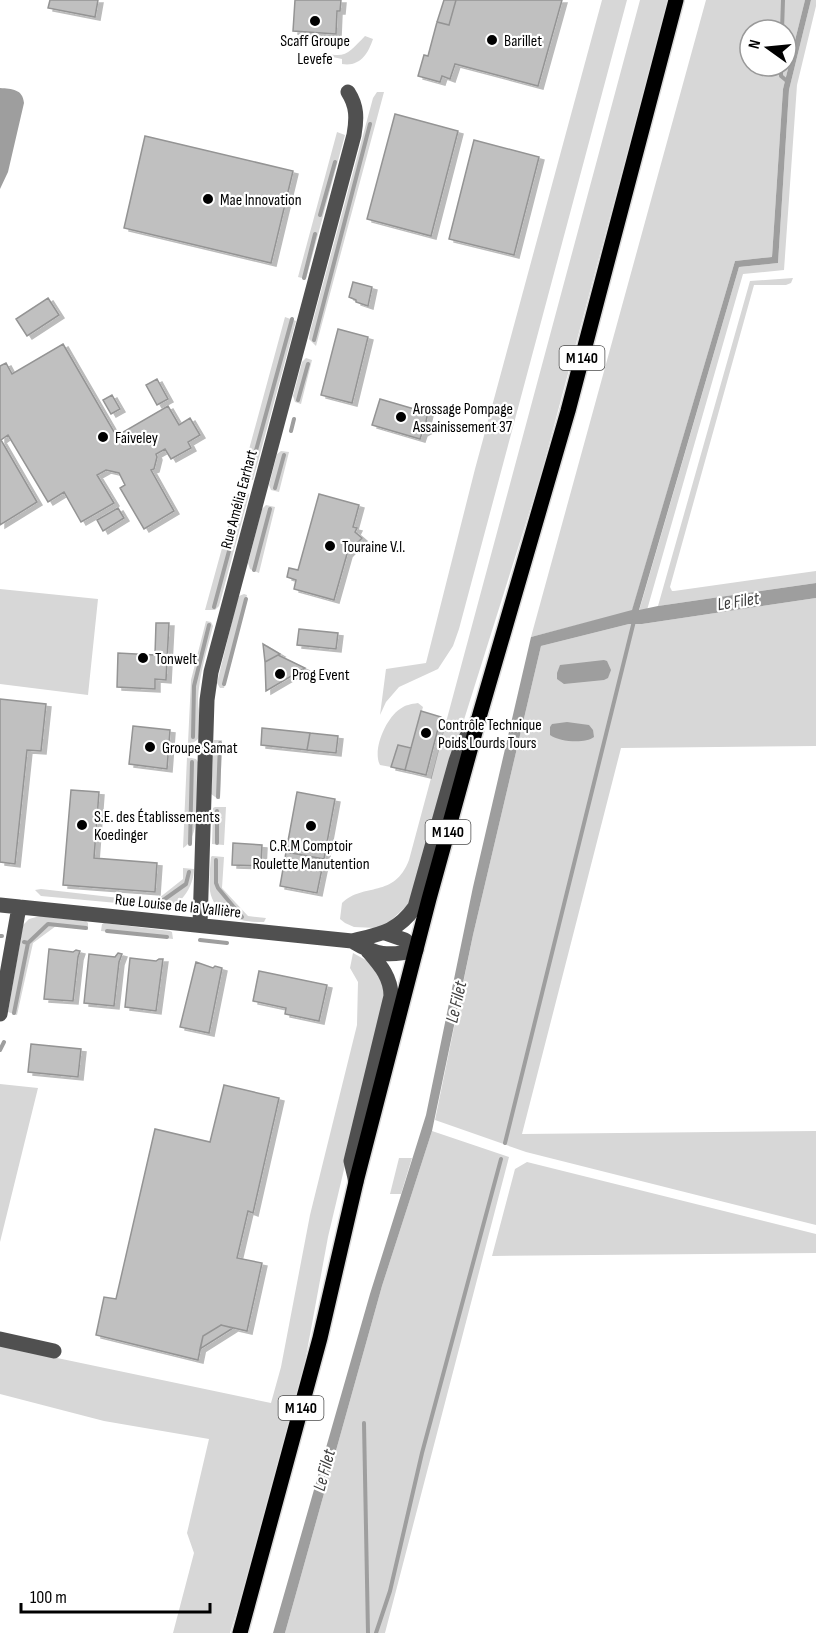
<svg xmlns="http://www.w3.org/2000/svg" width="816" height="1633" font-family="'Sofia Sans Condensed',sans-serif">
<style>
.green{fill:#d7d7d7;fill-rule:evenodd}
.water{fill:#9e9e9e}
.lines{fill:none;stroke-linecap:round;stroke-linejoin:round}
.stream{stroke:#9e9e9e;stroke-width:4}
.building{fill:#c0c0c0;stroke:#949494;stroke-width:1.5;filter:url(#shadow)}
.major-casing{stroke:#dbdbdb;stroke-width:18}
.minor{stroke:#505050;stroke-width:15}
.major{stroke:#000;stroke-width:15}
.poi-dot{fill:#000;stroke:#fff;stroke-width:2}
.labels{text-anchor:middle;stroke-width:4.5;stroke-linejoin:round;paint-order:stroke}
.shield{fill:#fff;stroke:#4c4c4c;stroke-width:1.5}
.shield-label{font-size:15px;font-weight:bold;fill:#000}
.poi-label{font-size:16px;fill:#000;stroke:#fff;text-anchor:start}
.street-label{font-size:16px;fill:#000;stroke:#fff}
.water-label{font-size:18px;font-style:italic;fill:#3f3f3f;stroke:#fff}
</style>
<defs>
<filter id="shadow"><feDropShadow dx="5" dy="3" stdDeviation="0" flood-color="#0004"/></filter>
</defs>
<rect width="100%" height="100%" fill="#fff"/>
<path class="green" d="M602 0H627L459 629 453 646 438 669 399 687 386 702 380 715 386 669 426 663 475 469Z
M640 0H668L540 478 440 796 411 902 387 924 376 928 354 927 345 923 340 919 342 903C364 882 394 899 409 860Z
M706 0H805L783 89 772 257 735 261 632 611 531 637ZM750 30H786V66H750Z
M811 0H816V6L797 85 784 270 743 274 647 610 639 611 739 267 778 263 789 90Z
M365 36 373 39C368 54 360 67 342 64V59L328 56 326 61H323L325 53C347 59 350 51 365 36Z
M377 92H384L316 346 309 339 310 332 373 98Z
M337 132 345 135 306 279 298 277Z
M793 278 791 283 786 285H754L670 587 672 591H674L816 571V583L658 606 750 281Z
M285 317 296 321 253 480 241 479Z
M306 358 312 360 301 404 295 402 293 396 302 362Z
M281 451 289 452 279 492 271 490 269 485 277 454Z
M238 490 247 491 249 495 219 606 215 610H205Z
M266 505 275 507 259 573 250 569 248 563 262 509Z
M0 589 98 599 88 695 0 684Z
M244 594 247 595 224 688H220L217 683 237 601 239 596Z
M816 598V746L621 748 522 1134 816 1131V1225L526 1152 435 1120 473 935 541 646 629 624H642Z
M206 621 211 622 213 626C207 650 199 675 198 700 198 711 203 725 199 737 197 742 192 743 188 743L191 680Z
M418 703 423 707 411 748 398 745 391 767 380 765C372 750 386 718 400 709 405 705 411 704 418 703Z
M214 740H222L220 799H218L211 794Z
M187 757 196 759 198 762C197 782 202 839 183 848Z
M215 807H226L224 845 212 844 213 808Z
M212 856 224 857 222 888 248 916 266 918 264 922C243 923 214 916 210 891 209 880 210 868 211 857Z
M183 868 194 869C194 888 177 913 155 910L153 906H150L41 896 35 890 41 889 154 902 183 879Z
M40 916 86 921 88 923V930L56 926 33 943 17 1015 8 1012 23 925 29 919Z
M104 923 170 931 172 932 173 939 101 931 102 924Z
M353 953 373 964 386 992 328 1237 302 1378 264 1524 230 1633H173L194 1553 187 1533 209 1439 104 1421 0 1394V1346L271 1403 281 1367 310 1215 357 1025 358 982 350 968Z
M0 1084 38 1088 0 1242Z
M432 1131 509 1157 385 1633H285L382 1286Z
M399 1158H412L401 1194H390Z
M527 1162 816 1234V1253L492 1256 515 1169Z"/>
<path class="water" d="M805 0H811L789 90 778 263 739 267 639 610 658 606 816 583V598L642 624H629L541 646 473 935 432 1131 382 1286 285 1633H273L370 1294 426 1115 473 887 531 637 632 610 735 261 772 257 783 89Z
M0 88C12 89 23 89 24 103L8 172 0 189Z
M604 660 607 661 611 670 608 678 604 680 564 684 557 679V673L560 665Z
M567 722 589 725 593 730 594 737C585 744 560 742 550 735V727L552 724Z"/>
<g class="lines">
<path class="stream" d="M782 30 783 0
M781 66V76L787 81
M320 215 335 162
M304 278 315 234
M314 340 370 124
M298 400 308 364
M291 431 294 419
M249 476 292 319
M275 488 284 455
M254 570 270 509
M214 607 244 495
M224 684 246 599
M193 737 194 686 209 625
M218 797 220 743
M217 843V811
M190 844 192 762
M216 860V883L218 888 242 917
M155 906 186 884 189 872
M107 931 167 937
M0 936H2
M200 940 227 943
M28 943 48 924 86 928
M14 1013 28 943 24 942
M0 1050 4 1042
M505 1143 634 621
M364 1423 368 1633
M376 1633 390 1591 422 1453 501 1159"/>
</g>
<path class="building" d="M50 0H98L95 17 48 8Z
M295 0H341L340 11H337L336 34 293 31Z
M444 0H456L449 25 437 22Z
M456 0H562L538 86 455 64 450 79 442 76 440 82 418 76 424 55 428 56 437 22 449 25Z
M395 114 458 131 431 236 367 219Z
M145 136 293 171 271 263 124 228Z
M474 140 539 157 514 255 449 239Z
M353 282 372 287 368 306 356 302V300L349 297Z
M48 298 59 315 27 336 16 319Z
M338 329 368 337 352 403 321 395Z
M63 344 114 432 120 434 168 406 179 425 190 418 200 435 188 442 191 448 171 459 165 449 156 454 157 457 154 469 151 470 174 511 144 529 120 488 125 485 119 473 106 470 97 475 114 503 81 522 64 492 48 502 8 435 1 440 37 502 0 525V366L6 363 12 374Z
M157 379 168 399 157 405 146 385Z
M112 395 120 409 111 414 103 400Z
M380 399 428 413 426 421 431 428 422 433 420 439 372 425Z
M319 494 359 505 353 527 357 528 355 532 362 538 347 554 334 600 294 589 296 580 287 577 289 568 298 570Z
M118 508 124 518 103 531 97 520Z
M156 623H169L166 680 155 679V689L117 687 118 653 155 655Z
M299 629 338 633 336 649 297 645Z
M263 644 280 654 265 662Z
M278 655 305 668 266 691 265 662Z
M0 699 46 704 41 751 27 750 15 864 0 862Z
M421 711 441 717 426 775 405 770Z
M133 726 170 730 167 769 129 764Z
M262 728 310 733 307 750 261 745Z
M310 733 338 736 336 753 307 750Z
M398 745 411 748 405 770 391 767Z
M71 790 99 792 94 858 157 863 155 892 63 885Z
M297 792 335 799 324 859 286 852Z
M233 843 262 845 261 866 232 865Z
M286 852 324 859 317 893 280 886Z
M49 949 73 952 76 950 80 951 78 957 73 1001 44 999Z
M118 953 122 954 119 962 114 1006 84 1003 89 954 115 957Z
M130 958 156 961 159 959H163L156 1011 125 1007Z
M196 962 213 968 215 966 222 968 209 1033 180 1027Z
M259 971 327 985 319 1021 285 1014 286 1008 253 1001Z
M31 1044 81 1049 78 1077 28 1072Z
M224 1085 279 1098 253 1213 248 1211 237 1258 262 1263 247 1331 221 1325 203 1336 198 1360 96 1335 104 1297 116 1299 155 1129 210 1142Z
M221 1325 233 1328 200 1349 203 1336Z"/>
<g class="lines">
<g class="major-casing">
<path id="major" d="M240 1633 320 1338 356 1182 429 899 480 714 568 411 676 0"/>
</g>
<path class="minor" d="M0 905 352 941C375 955 389 957 416 950
M200 925 207 700 211 672 354 135C357 118 357 106 348 92
M385 933 405 940 416 950
M352 941C381 934 397 932 415 907L456 761 462 744 476 722
M0 1014 19 907
M356 1182 351 1161 391 996C391 977 380 965 368 951
M0 1339 54 1351"/>
<use href="#major" class="major"/>
</g>
<g class="poi-dot">
<circle cx="315" cy="21" r="6"/>
<circle cx="492" cy="40" r="6"/>
<circle cx="208" cy="199" r="6"/>
<circle cx="401" cy="417" r="6"/>
<circle cx="103" cy="437" r="6"/>
<circle cx="330" cy="546" r="6"/>
<circle cx="143" cy="658" r="6"/>
<circle cx="280" cy="674" r="6"/>
<circle cx="426" cy="733" r="6"/>
<circle cx="150" cy="747" r="6"/>
<circle cx="82" cy="825" r="6"/>
<circle cx="311" cy="826" r="6"/>
</g>
<g class="labels">
<g class="shield">
<rect x="559.5" y="346" width="45" height="24" rx="4.5"/>
<rect x="425.5" y="820" width="45" height="24" rx="4.5"/>
<rect x="278.5" y="1396" width="45" height="24" rx="4.5"/>
</g>
<g class="shield-label">
<text x="582" y="363">M 140</text>
<text x="448" y="837">M 140</text>
<text x="301" y="1413">M 140</text>
</g>
<g class="poi-label">
<text x="315" y="46" text-anchor="middle">Scaff Groupe<tspan x="315" dy="18">Levefe</tspan></text>
<text x="504" y="46">Barillet</text>
<text x="220" y="205">Mae Innovation</text>
<text x="413" y="414">Arossage Pompage<tspan x="413" dy="18">Assainissement 37</tspan></text>
<text x="115" y="443">Faiveley</text>
<text x="342" y="552">Touraine V.I.</text>
<text x="155" y="664">Tonwelt</text>
<text x="292" y="680">Prog Event</text>
<text x="438" y="730">Contrôle Technique<tspan x="438" dy="18">Poids Lourds Tours</tspan></text>
<text x="162" y="753">Groupe Samat</text>
<text x="94" y="822">S.E. des Établissements<tspan x="94" dy="18">Koedinger</tspan></text>
<text x="311" y="851" text-anchor="middle">C.R.M Comptoir<tspan x="311" dy="18">Roulette Manutention</tspan></text>
</g>
<g class="street-label">
<text transform="translate(238 499) rotate(-75)" y="6">Rue Amélia Earhart</text>
<text transform="translate(178 905) rotate(6)" y="6">Rue Louise de la Vallière</text>
</g>
<g class="water-label">
<text transform="translate(738 601) rotate(-9)" y="6">Le Filet</text>
<text transform="translate(456 1002) rotate(-77)" y="6">Le Filet</text>
<text transform="translate(324 1470) rotate(-75)" y="6">Le Filet</text>
</g>
</g>
<g transform="translate(768 48) rotate(285)"><circle r="28" fill="#ffffff" stroke="#999999" stroke-width="1.5"/>
<path d="M0-4.5L10 22L0 15L-10 22Z" fill="#000000"/>
<text y="-9" font-size="16" font-weight="bold" text-anchor="middle" fill="#000000">N</text>
</g>
<path d="M21 1603v9h189v-9" fill="none" stroke="#000000" stroke-width="3"/>
<text x="30" y="1603" font-size="18" fill="#000000" stroke="#ffffff" stroke-width="4.5" paint-order="stroke">100 m</text>
</svg>
